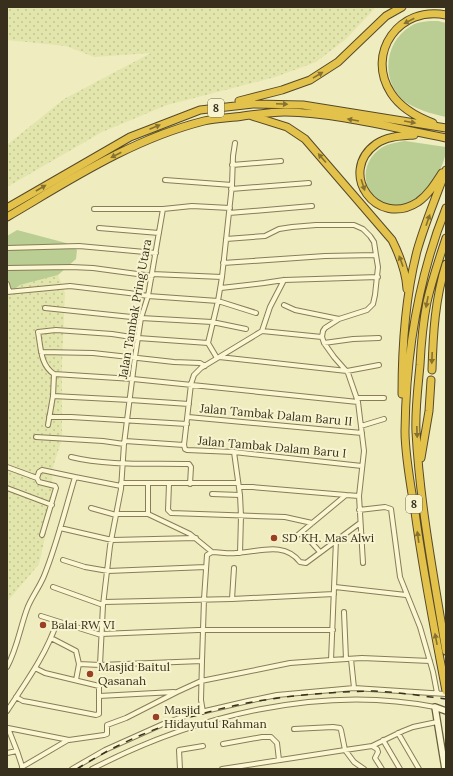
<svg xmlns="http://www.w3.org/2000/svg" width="453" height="776" font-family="Lora,serif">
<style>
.farmland{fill:url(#farmland-dots)}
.green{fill:#bace93}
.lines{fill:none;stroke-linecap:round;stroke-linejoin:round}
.minor-casing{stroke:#897c57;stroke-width:6}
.secondary-casing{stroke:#6a5d3a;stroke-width:8}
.motorway-casing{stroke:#56492b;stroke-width:9}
.minor{stroke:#faf7d2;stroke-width:4}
.secondary{stroke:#faf7d2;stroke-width:5.5}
.motorway{stroke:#e3c24b;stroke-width:7}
.rail{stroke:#382f1c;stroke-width:1.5;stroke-dasharray:7 7;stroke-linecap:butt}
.oneway{fill:#857131}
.poi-dot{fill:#9a3e24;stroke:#f7f4cf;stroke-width:1.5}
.labels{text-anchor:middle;stroke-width:4;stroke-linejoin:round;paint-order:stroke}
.shield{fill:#f7f4cf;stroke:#716a52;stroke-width:1}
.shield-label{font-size:11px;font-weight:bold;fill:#382f1c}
.street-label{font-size:12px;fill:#382f1c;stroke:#f7f4cf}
.poi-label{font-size:12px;fill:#382f1c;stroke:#f7f4cf;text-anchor:start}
</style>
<defs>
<pattern id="farmland-dots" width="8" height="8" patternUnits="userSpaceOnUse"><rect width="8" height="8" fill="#e2e5ac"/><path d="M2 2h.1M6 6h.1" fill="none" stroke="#c3c593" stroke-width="1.8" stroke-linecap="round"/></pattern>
</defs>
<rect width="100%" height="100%" fill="#efecbf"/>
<path class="farmland" d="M7 7H376L346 39 316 62 275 77 167 105 102 132 7 187V145L64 99 151 53 94 57 66 46 7 40Z
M58 275 65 293 62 362V439L52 470 53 502 39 564 7 602V295L20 285Z"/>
<path class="green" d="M438 21 446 23V117C432 114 414 109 403 100 380 79 385 41 411 26 419 21 429 21 438 21Z
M405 141 446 147C446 161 439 172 432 184 420 204 387 217 371 193 359 175 368 153 387 145 392 143 399 142 405 141Z
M17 230 66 243 77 250 76 259 58 275 20 285 7 295V236Z"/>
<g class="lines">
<g class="minor-casing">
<path id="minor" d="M232 165 281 161
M165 180 232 185 222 277
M232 185 233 156 235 143
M231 189 309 183
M94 209H163L192 206 230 208
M229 213 312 206
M99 228 159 233
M226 239 265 236 279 229 292 227 316 225H354L363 229 370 236 374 242 376 255
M7 248 79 246 156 253
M223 263 325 256 376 255 378 267 375 295 373 304 367 310 339 319 295 310 284 305
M7 268 71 267 93 268 152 276
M152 274 222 277 218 301 208 343
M7 284 9 291
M221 288 264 283 284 280 378 277
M7 292 70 286 129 293 148 296 218 301 256 313
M45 308 141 318 212 322 246 329
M339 319 325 328 323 331 322 337 324 343 334 357 348 373 358 402 364 451 359 496 363 563
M262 331 322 337
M324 343 353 339 379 338
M41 352 93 353 174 362 200 363 205 366
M219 357 347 371 379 365
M54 374 133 379 358 402
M53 396 130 400 189 404
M357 398H384
M49 417H71L187 424
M188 417 362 433
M48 425 53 396 54 374C40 365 41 347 38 332L56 330 112 334 138 338 208 343 217 358
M361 426 384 419
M36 437 103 441 124 444
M125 441 184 445
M184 445 191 384 194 375 201 368 262 331 270 307 284 280
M184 445 185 449 187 450 234 452 362 466
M234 452 240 495 241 516 240 553
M71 457C107 466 152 463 189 464L191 467 190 484
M7 467 37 478
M121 483H238
M169 484 168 510 171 513 285 517 312 523
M239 487H252L346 495
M7 488 52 505
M212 494 240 495
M91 508 116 515
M359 510 385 507 391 509 400 577 420 627 433 672 437 693
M117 514H148L190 534 212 552
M148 514V483
M60 528 112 540 196 538
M302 532 320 552
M42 535 56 488 55 486 39 482 37 478 39 472 42 470 75 477
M293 539 346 495 359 496
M212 552C220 552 228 554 236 553 259 552 284 541 300 562L306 563 360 523
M63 560 85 567 108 571 206 567
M53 587 103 605
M335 587 406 595
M232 599 234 568
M104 602 232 599 334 594
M344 612 346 659
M41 616 101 635
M101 634 198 630H333
M51 638 76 651 79 664 76 680
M351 659 354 688
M331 660 336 540
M79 664 100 665 202 661
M100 665 103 605 110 546 121 489 124 444 135 357 141 318 148 296 163 209
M7 667C17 649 20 628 27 609 31 598 39 588 44 576 57 544 65 510 75 477L121 486
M99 696 174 692
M16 697 23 701 29 702 96 715 99 714V686L45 673 35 668
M7 711C26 682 46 655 57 622
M203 712 201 700 202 661 204 599 207 555 212 552
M8 728 69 740 104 735 107 734V725L126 718 177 692 201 681 241 673 290 663 331 660 362 658 430 661
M8 728 17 751 23 769
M398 733 419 769
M383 740 400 769
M223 744 262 737H271L277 743 279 760
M372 746 377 749 378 752 375 758 382 769
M7 753 17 751
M22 767 68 740
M72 769 105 750 163 724 188 715 248 701 277 695 354 688 446 694
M92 769C194 716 320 684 435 707
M180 769 179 750 203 746
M222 769 345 750 341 730 340 728 333 727 294 729
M364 769 354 762 345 750 372 746 403 731 413 727 437 722"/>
</g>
<g class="secondary-casing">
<path id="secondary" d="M445 769 435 707 446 711"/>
</g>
<g class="motorway-casing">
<path id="motorway" d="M239 101 282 90 310 80 338 62 386 16 402 7
M252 116 287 127 305 139 392 240C400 256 406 271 407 289
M433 123C417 117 400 107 391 93 365 53 400 5 446 15
M414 135C402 136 387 136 376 144 337 172 376 229 418 202 428 195 435 184 442 173
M7 208 130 137 200 110 253 104 303 105 446 128
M446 208C418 278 406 355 405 431 405 456 411 487 415 512 423 572 435 632 446 691
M7 217C70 180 132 139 204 121 217 118 231 118 243 116 257 114 271 112 285 112 339 113 393 128 446 138
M446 238C439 259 432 280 427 302 423 323 421 344 420 365 418 387 415 410 416 432 420 505 434 578 446 651
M432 370C433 334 435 299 446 264
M402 394C402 350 406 294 417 251 425 223 436 197 446 170
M421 458 429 411 431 380"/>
</g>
<use href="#minor" class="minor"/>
<use href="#secondary" class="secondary"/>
<use href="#motorway" class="motorway"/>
<path class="rail" d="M77 769C151 721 241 698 329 693 344 692 359 691 374 691 398 692 422 696 446 699"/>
</g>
<defs><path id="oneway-solid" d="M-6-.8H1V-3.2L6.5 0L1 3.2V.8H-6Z"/></defs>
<g class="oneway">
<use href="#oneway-solid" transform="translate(409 21) rotate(152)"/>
<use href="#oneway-solid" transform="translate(318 75) rotate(-31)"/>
<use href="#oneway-solid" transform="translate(282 104) rotate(2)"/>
<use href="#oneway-solid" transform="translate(353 120) rotate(-170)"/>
<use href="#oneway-solid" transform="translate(410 122) rotate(10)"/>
<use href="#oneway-solid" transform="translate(155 127) rotate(-23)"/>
<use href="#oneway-solid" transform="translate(116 155) rotate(153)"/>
<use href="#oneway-solid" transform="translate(322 158) rotate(-131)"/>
<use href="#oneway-solid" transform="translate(363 185) rotate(72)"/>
<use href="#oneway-solid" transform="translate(41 188) rotate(-30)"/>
<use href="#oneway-solid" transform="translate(428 220) rotate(-71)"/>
<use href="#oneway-solid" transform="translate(401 261) rotate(-110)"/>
<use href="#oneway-solid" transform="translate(427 302) rotate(101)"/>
<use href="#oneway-solid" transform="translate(432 358) rotate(92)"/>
<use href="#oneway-solid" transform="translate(417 432) rotate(88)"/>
<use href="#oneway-solid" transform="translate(418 537) rotate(-98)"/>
<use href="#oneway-solid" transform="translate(436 639) rotate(-101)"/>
</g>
<g class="poi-dot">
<circle cx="274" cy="538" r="4"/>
<circle cx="43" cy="625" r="4"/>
<circle cx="90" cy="674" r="4"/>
<circle cx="156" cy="717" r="4"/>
</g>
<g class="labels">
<g class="shield">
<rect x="208" y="99" width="16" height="18" rx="3"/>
<rect x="406" y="495" width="16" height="18" rx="3"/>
</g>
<g class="shield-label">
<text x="216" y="112">8</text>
<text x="414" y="508">8</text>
</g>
<g class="street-label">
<text transform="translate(135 309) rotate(-80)" y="4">Jalan Tambak Pring Utara</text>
<text transform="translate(276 415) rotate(5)" y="4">Jalan Tambak Dalam Baru II</text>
<text transform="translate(272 447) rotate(5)" y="4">Jalan Tambak Dalam Baru I</text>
</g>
<g class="poi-label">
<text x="282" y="542">SD KH. Mas Alwi</text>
<text x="51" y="629">Balai RW VI</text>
<text x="98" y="671">Masjid Baitul<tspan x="98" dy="14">Qasanah</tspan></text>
<text x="164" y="714">Masjid<tspan x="164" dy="14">Hidayutul Rahman</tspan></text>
</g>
</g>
<rect width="453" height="776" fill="none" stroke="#382f1c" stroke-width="16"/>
</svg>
